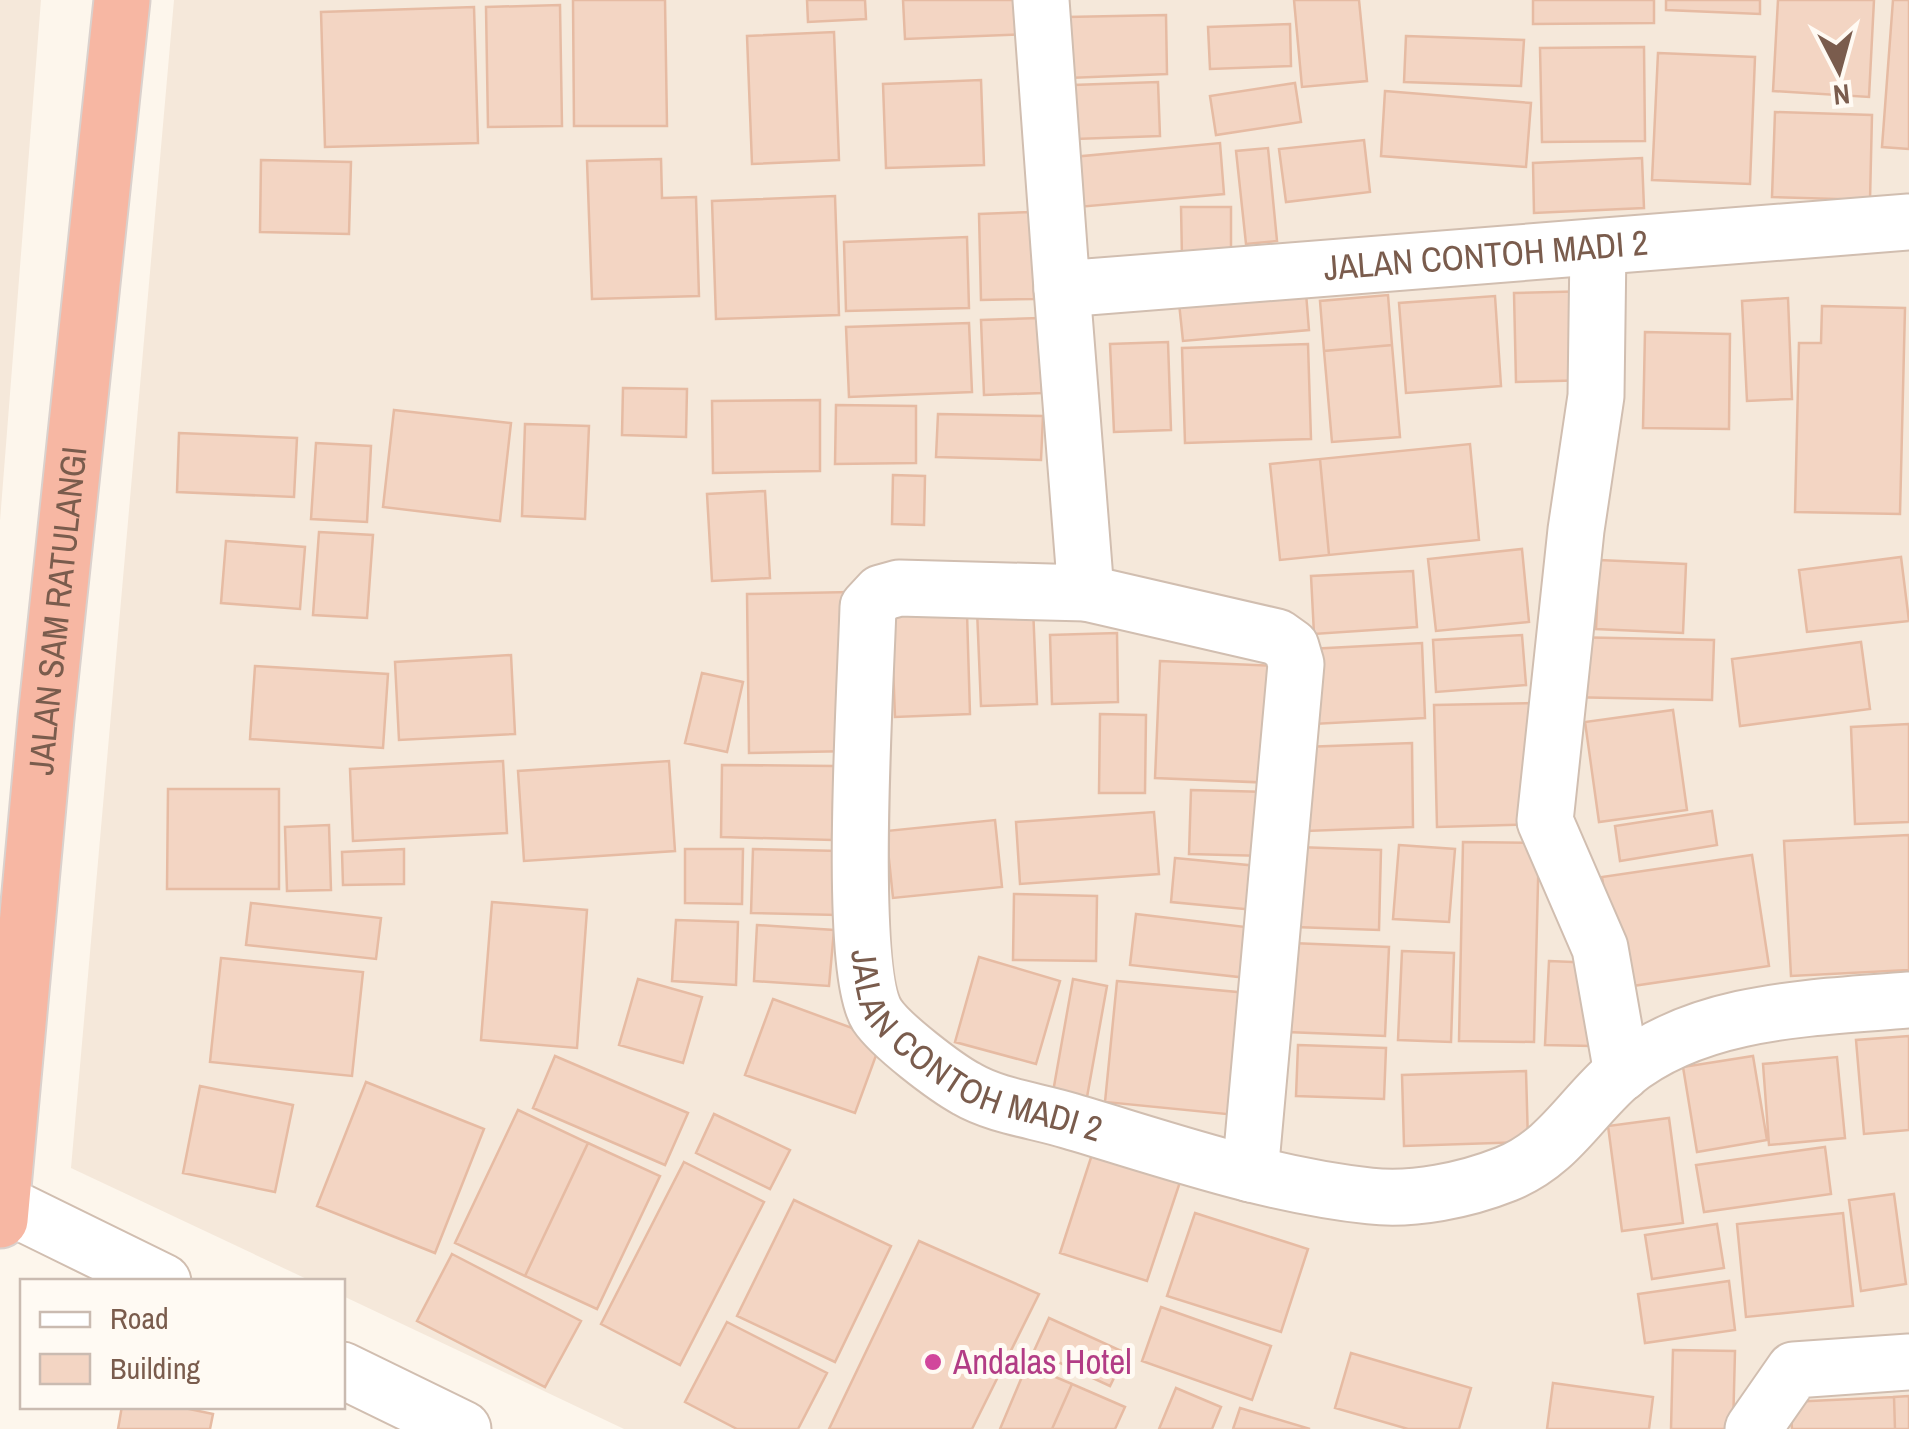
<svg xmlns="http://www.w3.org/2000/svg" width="1909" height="1429" font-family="'Archivo Narrow',sans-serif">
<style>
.residential{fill:#f5e8da}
.building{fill:#f3d5c3;stroke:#e6bba3;stroke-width:2.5}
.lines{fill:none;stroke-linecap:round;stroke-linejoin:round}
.minor-casing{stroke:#d1beb0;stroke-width:59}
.highway-casing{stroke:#dad1cd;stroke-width:59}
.minor{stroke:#fff;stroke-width:55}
.highway{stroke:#f7b7a3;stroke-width:55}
.hotel-dot{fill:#d1479c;stroke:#fffaf3;stroke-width:4}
.labels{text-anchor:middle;stroke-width:10;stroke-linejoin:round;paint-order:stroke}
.street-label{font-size:35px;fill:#7a5c4d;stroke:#fffaf3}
.hotel-label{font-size:35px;fill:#b23c85;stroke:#fffaf3;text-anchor:start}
</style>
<rect width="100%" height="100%" fill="#fdf6ec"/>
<path class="residential" d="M0 0H41L0 521Z
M174 0H1909V1429H624L343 1296 342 1282 311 1281 71 1168Z"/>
<path class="building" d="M573 0H665L667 126H574Z
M807 0H865L866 19 808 22Z
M903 0H1027L1028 34 905 39Z
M1294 0H1359L1367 81 1302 87Z
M1533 0H1654V23L1533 24Z
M1666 0H1760V14L1666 10Z
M1778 0H1874L1869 97 1773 91Z
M1893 0H1909V149L1882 147Z
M560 5 562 126 488 127 486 7Z
M474 7 478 143 325 147 321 12Z
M1166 15 1167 74 1068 78 1067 17Z
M1290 24 1291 66 1210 69 1208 27Z
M834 32 839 160 752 164 747 36Z
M1406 36 1524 40 1521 86 1404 82Z
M1644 47 1645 141 1542 142 1540 48Z
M1658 53 1755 57 1750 184 1652 180Z
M981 80 984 165 886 168 883 84Z
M1158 82 1160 136 1075 139 1073 85Z
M1295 83 1301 122 1216 135 1210 96Z
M1385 91 1531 103 1526 167 1381 156Z
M1775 112 1872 115 1870 200 1772 197Z
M1364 140 1370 192 1286 202 1279 149Z
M1220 143 1224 194 1078 207 1073 157Z
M1268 148 1277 241 1246 244 1236 151Z
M1642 158 1644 208 1534 213 1533 163Z
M661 159 662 198 696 197 699 296 592 299 587 161Z
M261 160 351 162 349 234 260 232Z
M835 196 839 315 716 319 712 201Z
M1181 207H1231V258H1182Z
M1032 212 1034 299 981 300 979 214Z
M967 237 969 308 846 311 844 242Z
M1592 291 1594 380 1516 382 1514 293Z
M1306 293 1309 330 1183 341 1179 303Z
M1388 295 1392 345 1324 351 1320 301Z
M1495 296 1501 386 1406 393 1399 303Z
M1788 298 1792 399 1747 401 1742 301Z
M1822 306 1905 308 1900 514 1795 512 1799 343H1821Z
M1039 318 1042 393 984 395 981 320Z
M969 323 972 392 849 397 846 327Z
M1645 332 1730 334 1729 429 1643 428Z
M1168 342 1171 430 1114 432 1110 344Z
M1308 344 1311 439 1185 443 1182 348Z
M1392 345 1400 437 1332 442 1324 351Z
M623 388 687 389 686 437 622 435Z
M820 400V471L713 473 712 401Z
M836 405 916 406V463L835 464Z
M394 410 511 423 500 521 383 507Z
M938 414 1043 416 1041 460 936 457Z
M525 424 589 426 585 519 522 516Z
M179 433 297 438 294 497 177 492Z
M316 443 371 446 367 522 311 519Z
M1470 444 1479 540 1329 555 1320 459Z
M1320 459 1329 555 1280 560 1270 464Z
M893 475 925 476 924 525 892 524Z
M765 491 770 578 712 581 707 494Z
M319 532 373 535 367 618 313 615Z
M226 541 305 547 300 609 221 603Z
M1522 549 1529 622 1436 631 1428 559Z
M1901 557 1909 621 1807 632 1799 570Z
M1599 560 1686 564 1683 633 1596 629Z
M1413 571 1417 627 1314 634 1311 576Z
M851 592 853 751 749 753 747 594Z
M1033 607 1037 704 981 706 977 610Z
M967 613 970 714 895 717 891 616Z
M1117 633 1118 702 1052 704 1050 635Z
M1522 635 1526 685 1436 692 1433 640Z
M1566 637 1714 640 1712 700 1565 697Z
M1861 642 1870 709 1740 726 1732 659Z
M1422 643 1425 718 1313 724 1309 649Z
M511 655 515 734 399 740 395 662Z
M1160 661 1280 666 1275 783 1155 778Z
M255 666 388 674 383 748 250 739Z
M702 673 743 682 727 752 685 743Z
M1541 703 1543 824 1437 827 1434 705Z
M1673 710 1687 810 1599 822 1585 722Z
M1100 714 1146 715 1145 793H1099Z
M1909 724V822L1855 824 1851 727Z
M1412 743 1413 827 1306 831 1303 747Z
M503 761 507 833 353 841 350 769Z
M669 761 675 851 524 861 518 771Z
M722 765 834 766 832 840 721 837Z
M168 789H279V889H167Z
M1191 790 1269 792 1266 856 1189 854Z
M1712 811 1717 845 1620 861 1615 826Z
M1154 812 1159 874 1020 884 1016 822Z
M995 820 1002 887 893 898 886 831Z
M329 825 331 890 287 891 285 827Z
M1909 835V970L1791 976 1784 841Z
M1463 842 1539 843 1534 1042 1459 1041Z
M1399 845 1455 849 1449 922 1393 919Z
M1297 847 1381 850 1379 930 1295 927Z
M404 849V884L343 885 342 852Z
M685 849H743L742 904 685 903Z
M753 849 840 851 838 915 751 913Z
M1752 855 1769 966 1619 988 1602 877Z
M1175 858 1268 867 1265 911 1171 902Z
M1014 894 1097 896 1096 961 1013 960Z
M492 902 587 910 577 1048 481 1040Z
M251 903 381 918 376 959 246 945Z
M1136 914 1254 928 1248 978 1130 965Z
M676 920 738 922 736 985 672 981Z
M757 925 834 930 829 986 754 981Z
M1291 943 1389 947 1385 1036 1287 1032Z
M1402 951 1454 953 1451 1042 1398 1040Z
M979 957 1060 981 1036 1064 955 1042Z
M221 958 363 972 352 1076 210 1062Z
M1549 961 1596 963 1591 1046 1545 1045Z
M638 979 702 997 683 1063 619 1045Z
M1073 979 1107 986 1087 1097 1053 1092Z
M1117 981 1259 994 1246 1116 1105 1102Z
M773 999 882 1039 855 1113 745 1075Z
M1909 1036V1130L1864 1134 1856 1040Z
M1298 1045 1386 1048 1384 1099 1296 1096Z
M555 1056 688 1113 665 1165 533 1108Z
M1753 1056 1767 1140 1697 1152 1683 1067Z
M1837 1057 1845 1138 1769 1145 1763 1064Z
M1526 1071 1528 1142 1404 1146 1402 1075Z
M366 1082 484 1129 435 1253 317 1206Z
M200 1086 293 1105 275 1192 183 1173Z
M518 1110 588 1143 525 1276 455 1243Z
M714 1114 790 1150 770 1189 696 1153Z
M1669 1118 1683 1223 1622 1231 1608 1126Z
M1097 1139 1185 1167 1147 1281 1060 1253Z
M588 1143 660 1176 597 1309 525 1276Z
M1825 1147 1831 1194 1704 1212 1696 1165Z
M684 1162 764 1202 680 1365 601 1324Z
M1894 1194 1906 1284 1861 1291 1849 1200Z
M794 1200 891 1246 835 1362 737 1316Z
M1195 1213 1308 1249 1281 1332 1167 1296Z
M1843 1213 1853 1306 1746 1317 1737 1224Z
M1717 1224 1724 1268 1652 1279 1645 1235Z
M919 1241 1039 1294 972 1429H829Z
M452 1254 581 1321 545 1387 417 1321Z
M1729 1281 1735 1330 1645 1343 1638 1294Z
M1161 1307 1271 1346 1252 1400 1142 1361Z
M1049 1318 1126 1353 1110 1386 1034 1351Z
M727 1322 827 1373 798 1429H737L685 1402Z
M1673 1350 1735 1351 1733 1429H1671Z
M1351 1353 1471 1388 1459 1429H1408L1335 1408Z
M1027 1365 1072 1384 1052 1429H1000Z
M1553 1383 1653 1397 1649 1429H1547Z
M1072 1384 1125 1407 1115 1429H1052Z
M1176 1388 1221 1407 1212 1429H1159Z
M1909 1396V1429H1895L1894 1397Z
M1894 1397 1895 1429H1792L1790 1402Z
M122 1406H175L213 1414 210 1429H118Z
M1240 1408 1310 1429H1233Z"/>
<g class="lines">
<g class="minor-casing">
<g id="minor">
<path id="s1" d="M1041 0 1062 289 1909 222"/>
<path d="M1598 247 1596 396 1576 530 1545 821 1600 948 1622 1073"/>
<path id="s2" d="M1062 289 1086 593 899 588 881 593 868 607C866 680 847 967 877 1015 891 1036 945 1077 967 1089 996 1106 1038 1111 1070 1121 1168 1150 1267 1185 1370 1196 1413 1201 1466 1190 1506 1174 1559 1153 1581 1107 1621 1073 1699 1009 1813 1008 1909 1000"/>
<path d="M1086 593 1277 637 1291 647 1296 664 1250 1174"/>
<path d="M0 1202 163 1282"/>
<path d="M342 1370 463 1429"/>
<path d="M1753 1429 1794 1370 1909 1362"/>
</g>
</g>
<g class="highway-casing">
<g id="highway">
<path id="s3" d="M0 1220 46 718 122 0"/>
</g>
</g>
<use href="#minor" class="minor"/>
<use href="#highway" class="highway"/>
</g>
<circle class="hotel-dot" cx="933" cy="1362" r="10"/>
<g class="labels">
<g class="street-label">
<text dy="12" stroke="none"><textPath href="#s1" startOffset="715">JALAN CONTOH MADI 2</textPath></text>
<text dy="12" stroke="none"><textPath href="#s3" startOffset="612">JALAN SAM RATULANGI</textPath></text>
<text dy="12" stroke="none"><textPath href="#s2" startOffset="1035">JALAN CONTOH MADI 2</textPath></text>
</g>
<g class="hotel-label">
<text x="953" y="1374">Andalas Hotel</text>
</g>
</g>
<rect x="20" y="1279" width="325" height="130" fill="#fffaf3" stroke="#cabbb1" stroke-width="2.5"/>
<rect x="40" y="1312" width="50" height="15" fill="#ffffff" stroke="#cabbb1" stroke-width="2.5"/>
<text x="110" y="1329" font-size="30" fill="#7a5c4d">Road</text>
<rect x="40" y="1354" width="50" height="30" fill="#f3d5c3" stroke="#cabbb1" stroke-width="2.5"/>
<text x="110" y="1379" font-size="30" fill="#7a5c4d">Building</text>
<g transform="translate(1839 70) rotate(174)" stroke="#fffaf3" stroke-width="8" paint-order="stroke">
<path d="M0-8L18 38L0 25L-18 38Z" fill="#7a5c4d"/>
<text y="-15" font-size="28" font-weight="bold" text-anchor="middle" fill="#7a5c4d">N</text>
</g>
</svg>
